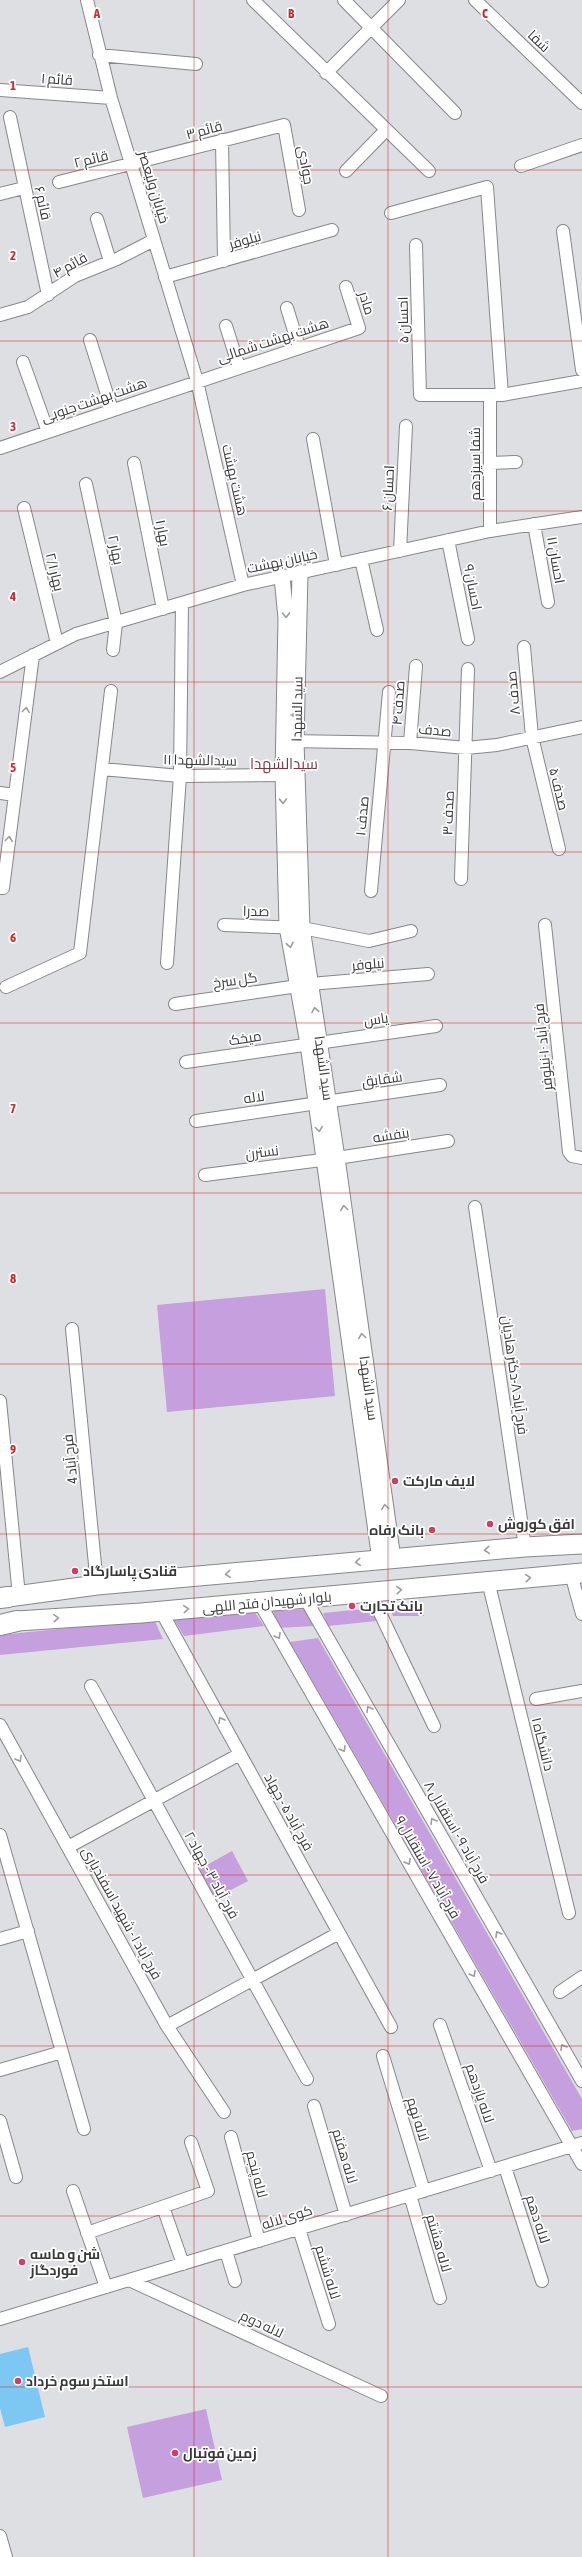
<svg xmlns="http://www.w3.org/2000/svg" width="582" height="2557" font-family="'Asap Condensed',Cairo,sans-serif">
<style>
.green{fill:#c69fdf}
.water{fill:#7dc8f3}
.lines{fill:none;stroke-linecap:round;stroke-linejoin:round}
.minor-casing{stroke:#86878a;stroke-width:14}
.tertiary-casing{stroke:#86878a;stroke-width:17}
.primary-casing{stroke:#86878a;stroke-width:21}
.trunk-casing{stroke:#86878a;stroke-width:22}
.minor{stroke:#fff;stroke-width:12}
.tertiary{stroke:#fff;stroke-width:15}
.primary{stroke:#fff;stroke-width:19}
.trunk{stroke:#fff;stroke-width:20}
.oneway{stroke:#9c9c9c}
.grid{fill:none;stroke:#d62828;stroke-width:1;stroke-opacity:0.55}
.poi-dot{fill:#ce3f63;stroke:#fff;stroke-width:1.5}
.labels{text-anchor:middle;stroke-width:3.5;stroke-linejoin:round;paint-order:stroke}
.street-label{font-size:14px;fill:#39393a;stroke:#fff}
.poi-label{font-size:14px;font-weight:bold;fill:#39393a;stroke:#fff;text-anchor:start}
.neighbourhood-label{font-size:15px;fill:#7c3543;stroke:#fff}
.grid-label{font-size:13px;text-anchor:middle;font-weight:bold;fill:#d62828;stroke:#fff;stroke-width:3.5;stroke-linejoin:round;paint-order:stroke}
</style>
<rect width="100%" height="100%" fill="#dedfe2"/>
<path class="green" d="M325 1289 335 1396 167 1412 157 1305Z
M422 1604 424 1616H393L389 1606Z
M373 1608 377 1621 328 1626 323 1613Z
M305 1609 314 1626 278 1628 273 1611Z
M254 1611 264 1626 184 1636 174 1620Z
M154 1619 163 1639 0 1655V1635Z
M318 1638 582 2099V2129L572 2131 290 1642Z
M232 1851 248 1881 212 1900 196 1871Z
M206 2409 222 2480 143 2498 127 2427Z"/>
<path class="water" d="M28 2347 45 2417 5 2427 0 2408V2354Z"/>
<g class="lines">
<g class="minor-casing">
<path id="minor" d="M87 0 111 98 197 381 243 585
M253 0 429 171
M344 0 455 113
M475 0 582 103
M99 55 196 64
M326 73 399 0
M0 90 111 98
M10 117 48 295
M222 140 224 261
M521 166 582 145
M346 171 386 130
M59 182 284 125 299 210
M0 194 24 188
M391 213 487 187 502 395
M97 219 110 261
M563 231 582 370
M416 245 420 395H502L582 381
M165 277 332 230
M287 308 299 347
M0 315 28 307 75 276 117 259 154 240
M226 326 239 367
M90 340 112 410
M23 362 48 432
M490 396V531
M313 439 336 565
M0 448 359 328 346 287
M134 463 163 609
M490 463 516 462
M86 484 116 623 113 650
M24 508 57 643
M534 524 548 602
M448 540 468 639
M400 551 406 426
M361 559 377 630
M524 647 532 737 559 849
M0 672 76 634 243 585 490 531 582 517
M288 741 410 743 466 748 497 745 582 727
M410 743 416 666
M102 769 180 776 291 775
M0 793 15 795
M461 879 468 669
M0 888H3L33 655
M371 891 389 692
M224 925 302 928 369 941 411 931
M545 925 569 1152 572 1156 582 1158
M167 963 180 776 182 603
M310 984 428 974
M6 987 80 953 111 691
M175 1004 298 986
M186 1062 436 1026
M196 1121 440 1085
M205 1175 337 1158 448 1141
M475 1207 525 1547
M72 1329 97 1585
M0 1401 19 1596
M571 1574 582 1614
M488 1581 569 1913
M370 1592 434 1726
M305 1598 582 2081
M259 1602 582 2164
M161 1611 391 2027
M91 1686 307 2079
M536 1699 582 1691
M0 1725 167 2026 224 2112
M0 1835 84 2129
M68 1847 240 1754
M0 1939 28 1931
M560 1992 582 1977
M440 2025 491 2171
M167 2026 339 1933
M383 2056 424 2191
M0 2070 62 2052
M314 2106 346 2215
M0 2121 16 2177
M231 2137 259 2241
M505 2167 542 2281
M73 2191 106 2287
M410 2195 440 2298
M163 2207 183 2264
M299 2229 329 2324
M87 2233 208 2191 191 2142
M226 2251 235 2281
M129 2280 381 2396
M0 2319 582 2143
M0 2536 6 2557"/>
</g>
<g class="tertiary-casing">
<path id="tertiary" d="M300 573 296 741 302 928 337 1158 393 1559
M282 577 286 618 283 775 287 926 308 1044 380 1560"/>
</g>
<g class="primary-casing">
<path id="primary" d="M8 1597 97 1585 525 1547 582 1544
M17 1621 141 1613 582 1573"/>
</g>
<g class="trunk-casing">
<path id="trunk" d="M0 1598 8 1597
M0 1625 17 1621"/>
</g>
<use href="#minor" class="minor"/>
<use href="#tertiary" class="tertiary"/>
<use href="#primary" class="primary"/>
<use href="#trunk" class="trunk"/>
</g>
<defs><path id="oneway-chevron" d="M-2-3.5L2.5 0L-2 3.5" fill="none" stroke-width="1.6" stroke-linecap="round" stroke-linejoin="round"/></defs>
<g class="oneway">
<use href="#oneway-chevron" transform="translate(286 615) rotate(89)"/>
<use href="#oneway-chevron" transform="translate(26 710) rotate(-83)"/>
<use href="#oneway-chevron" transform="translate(283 801) rotate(88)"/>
<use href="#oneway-chevron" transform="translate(9 839) rotate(-83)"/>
<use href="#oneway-chevron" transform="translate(290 945) rotate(79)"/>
<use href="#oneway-chevron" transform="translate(315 1010) rotate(-101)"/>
<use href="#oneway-chevron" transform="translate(319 1129) rotate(82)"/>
<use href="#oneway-chevron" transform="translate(344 1208) rotate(-98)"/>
<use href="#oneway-chevron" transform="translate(362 1336) rotate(-98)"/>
<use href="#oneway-chevron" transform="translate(385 1507) rotate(-98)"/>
<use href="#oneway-chevron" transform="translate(487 1550) rotate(175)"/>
<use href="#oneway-chevron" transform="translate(358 1562) rotate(175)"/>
<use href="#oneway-chevron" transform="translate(228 1574) rotate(175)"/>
<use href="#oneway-chevron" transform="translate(528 1578) rotate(-5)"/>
<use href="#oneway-chevron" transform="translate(399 1590) rotate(-5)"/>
<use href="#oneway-chevron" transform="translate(186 1609) rotate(-5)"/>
<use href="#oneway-chevron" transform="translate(56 1618) rotate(-4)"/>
<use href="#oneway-chevron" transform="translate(278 1636) rotate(60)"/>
<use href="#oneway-chevron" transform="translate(369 1709) rotate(-120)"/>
<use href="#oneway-chevron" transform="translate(221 1720) rotate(-119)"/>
<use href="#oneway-chevron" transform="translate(343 1749) rotate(60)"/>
<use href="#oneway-chevron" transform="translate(19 1759) rotate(61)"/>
<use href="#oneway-chevron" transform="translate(433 1821) rotate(-120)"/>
<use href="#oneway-chevron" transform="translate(408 1862) rotate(60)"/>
<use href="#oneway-chevron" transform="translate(498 1934) rotate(-120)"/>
<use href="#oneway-chevron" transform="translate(473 1974) rotate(60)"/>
<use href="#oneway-chevron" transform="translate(563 2047) rotate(-120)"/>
</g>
<path class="grid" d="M194 0V2557M388 0V2557M0 170H582M0 341H582M0 511H582M0 682H582M0 852H582M0 1023H582M0 1193H582M0 1364H582M0 1534H582M0 1705H582M0 1875H582M0 2046H582M0 2216H582M0 2387H582"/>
<g class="poi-dot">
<circle cx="395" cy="1481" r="4"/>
<circle cx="490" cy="1524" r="4"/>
<circle cx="432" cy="1530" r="4"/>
<circle cx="75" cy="1571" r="4"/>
<circle cx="352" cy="1606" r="4"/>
<circle cx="22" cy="2262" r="4"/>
<circle cx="18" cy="2381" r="4"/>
<circle cx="175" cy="2453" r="4"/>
</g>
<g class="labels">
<g class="street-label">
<text transform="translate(539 41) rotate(44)" y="5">شفا</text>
<text transform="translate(57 79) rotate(4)" y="5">قائم ۱</text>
<text transform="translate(204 130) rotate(-15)" y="5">قائم ۳</text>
<text transform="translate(91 159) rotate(-14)" y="5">قائم ۲</text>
<text transform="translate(306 165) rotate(80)" y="5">جوادی</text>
<text transform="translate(154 187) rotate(73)" y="5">خیابان ولیعصر</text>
<text transform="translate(43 203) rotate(77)" y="5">قائم ۶</text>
<text transform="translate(245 240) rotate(-16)" y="5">نیلوفر</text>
<text transform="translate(70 265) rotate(-29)" y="5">قائم ۴</text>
<text transform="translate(367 303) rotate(72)" y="5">مادر</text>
<text transform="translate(403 320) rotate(-91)" y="5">احسان ۵</text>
<text transform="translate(273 340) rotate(-18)" y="5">هشت بهشت شمالی</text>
<text transform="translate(94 400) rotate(-19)" y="5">هشت بهشت جنوبی</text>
<text transform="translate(475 464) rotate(-90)" y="5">شفا سیزدهم</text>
<text transform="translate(235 480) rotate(77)" y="5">هشت بهشت</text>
<text transform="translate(388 488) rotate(-87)" y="5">احسان ۶</text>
<text transform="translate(163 533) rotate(79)" y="5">بهار ۱</text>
<text transform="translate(116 550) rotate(78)" y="5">بهار ۲</text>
<text transform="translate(556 560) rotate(80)" y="5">احسان ۱۱</text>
<text transform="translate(282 561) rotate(-12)" y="5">خیابان بهشت</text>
<text transform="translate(55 572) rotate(76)" y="5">بهار ۲/۱</text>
<text transform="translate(473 587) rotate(79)" y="5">احسان ۹</text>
<text transform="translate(513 693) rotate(-95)" y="5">صدف ۸</text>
<text transform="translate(398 703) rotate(-86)" y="5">صدف ۴</text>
<text transform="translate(297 709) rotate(-89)" y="5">سید الشهدا</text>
<text transform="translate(435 730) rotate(5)" y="5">صدف</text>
<text transform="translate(200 760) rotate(1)" y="5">سیدالشهدا ۱۱</text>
<text transform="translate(559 789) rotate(76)" y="5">صدف ۵</text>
<text transform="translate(448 813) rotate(-88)" y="5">صدف ۳</text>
<text transform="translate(362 816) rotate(-85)" y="5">صدف ۱</text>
<text transform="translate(256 911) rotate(1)" y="5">صدرا</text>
<text transform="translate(368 964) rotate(-5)" y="5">نیلوفر</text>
<text transform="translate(235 980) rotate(-8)" y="5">گل سرخ</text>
<text transform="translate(376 1019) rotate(-8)" y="5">یاس</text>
<text transform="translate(245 1038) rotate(-9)" y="5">میخک</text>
<text transform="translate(543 1047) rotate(-96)" y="5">فرح آباد ۱۰-نیلوفر</text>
<text transform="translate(324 1068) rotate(82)" y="5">سید الشهدا</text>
<text transform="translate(382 1079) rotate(-8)" y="5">شقایق</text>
<text transform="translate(254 1097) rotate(-8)" y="5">لاله</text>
<text transform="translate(391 1135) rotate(-9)" y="5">بنفشه</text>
<text transform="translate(262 1152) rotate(-7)" y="5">نسترن</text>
<text transform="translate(515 1375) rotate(82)" y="5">فرح آباد ۸-دکتر هادیان</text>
<text transform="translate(369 1388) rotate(82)" y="5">سید الشهدا</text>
<text transform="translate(70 1459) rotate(-96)" y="5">فرح آباد 4</text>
<text transform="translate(267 1602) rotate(-5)" y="5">بلوار شهیدان فتح اللهی</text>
<text transform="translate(543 1744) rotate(76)" y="5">دانشگاه ۱</text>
<text transform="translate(289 1812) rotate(61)" y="5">فرح آباد ۵ - جهاد</text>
<text transform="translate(457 1832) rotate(60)" y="5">فرح آباد ۹ - استقلال ۸</text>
<text transform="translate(428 1867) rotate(60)" y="5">فرح آباد ۷ - استقلال ۹</text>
<text transform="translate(212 1875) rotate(61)" y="5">فرح آباد ۳ - جهاد ۲</text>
<text transform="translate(122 1913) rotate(61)" y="5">فرح آباد ۱ - شهید اسفندیاری</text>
<text transform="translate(480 2093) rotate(71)" y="5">لاله یازدهم</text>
<text transform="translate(418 2119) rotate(73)" y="5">لاله نهم</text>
<text transform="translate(345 2156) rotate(73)" y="5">لاله هفتم</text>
<text transform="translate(257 2174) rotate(75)" y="5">لاله پنجم</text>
<text transform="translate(287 2217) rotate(-17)" y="5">کوی لاله</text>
<text transform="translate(538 2219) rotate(72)" y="5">لاله دهم</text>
<text transform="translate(439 2243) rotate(74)" y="5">لاله هشتم</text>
<text transform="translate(328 2272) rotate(73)" y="5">لاله ششم</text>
<text transform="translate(262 2324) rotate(25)" y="5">لاله دوم</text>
</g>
<g class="poi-label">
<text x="403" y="1486">لایف مارکت</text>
<text x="498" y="1529">افق کوروش</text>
<text x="424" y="1535" text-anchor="end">بانک رفاه</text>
<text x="83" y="1576">قنادی پاسارگاد</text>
<text x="360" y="1611">بانک تجارت</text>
<text x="30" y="2259">شن و ماسه<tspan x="30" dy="16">فوردگاز</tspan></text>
<text x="26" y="2386">استخر سوم خرداد</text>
<text x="183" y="2458">زمین فوتبال</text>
</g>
<g class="neighbourhood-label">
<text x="284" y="769">سیدالشهدا</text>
</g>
</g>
<g class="grid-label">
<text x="97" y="18">A</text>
<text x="291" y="18">B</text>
<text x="485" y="18">C</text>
<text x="13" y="90">1</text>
<text x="13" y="260">2</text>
<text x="13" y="431">3</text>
<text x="13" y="601">4</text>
<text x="13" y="772">5</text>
<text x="13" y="942">6</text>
<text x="13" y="1113">7</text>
<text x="13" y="1283">8</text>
<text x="13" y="1454">9</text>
</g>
</svg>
